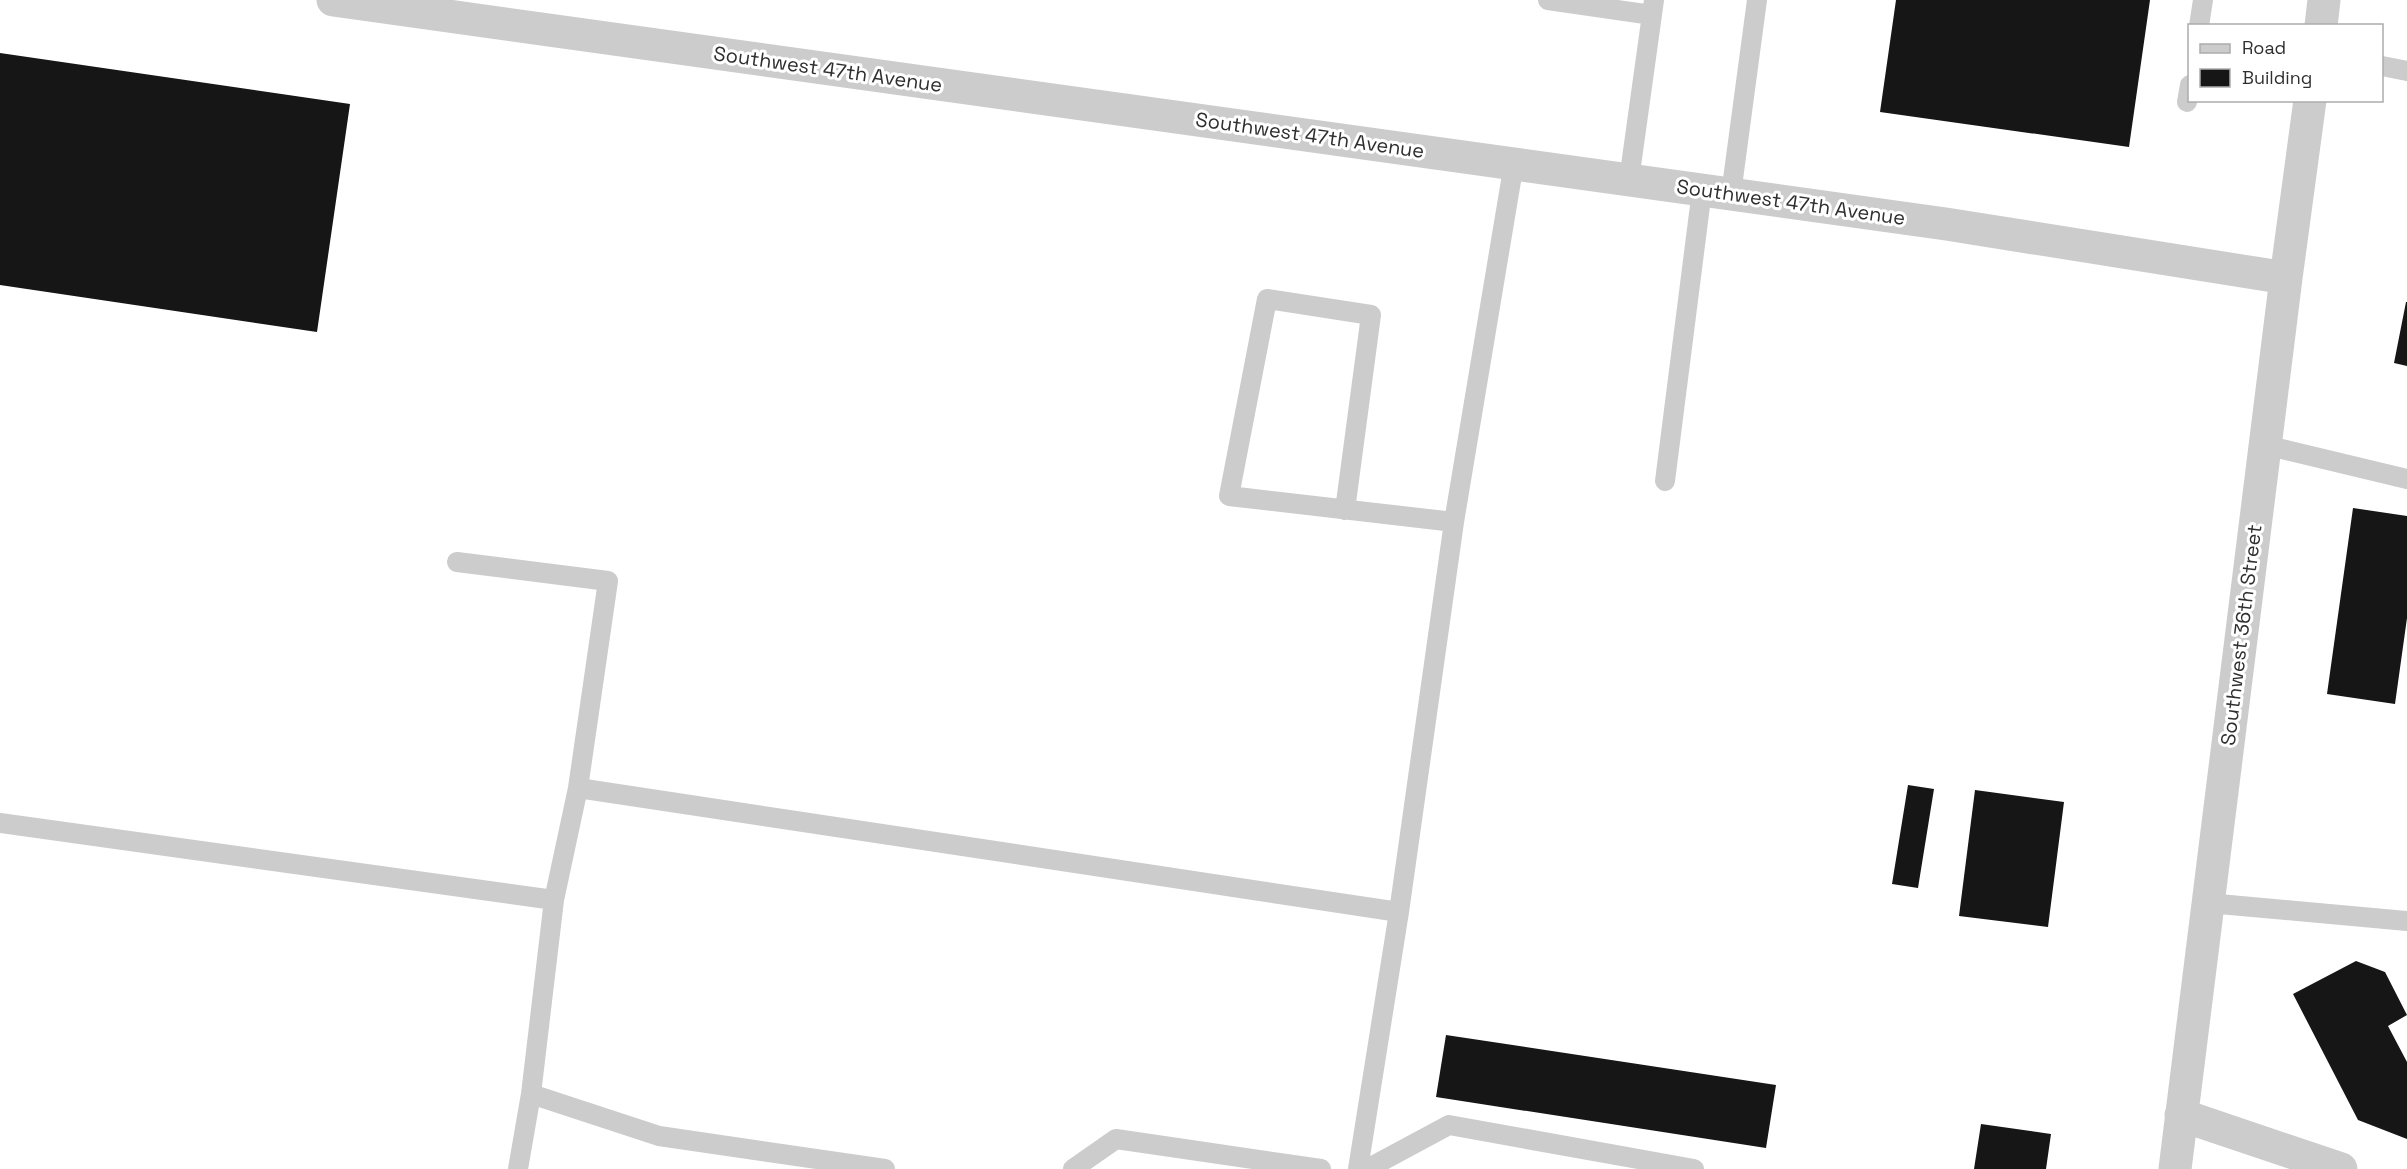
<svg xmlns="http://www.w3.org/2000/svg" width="2407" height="1169" font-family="'Space Grotesk',sans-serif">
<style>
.building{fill:#161616}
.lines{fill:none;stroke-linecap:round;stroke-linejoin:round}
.lane{stroke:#ccc;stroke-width:20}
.street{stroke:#ccc;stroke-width:33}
.labels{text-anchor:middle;stroke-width:6;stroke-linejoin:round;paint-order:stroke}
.street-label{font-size:20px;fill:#2f2f2f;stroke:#fff}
</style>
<rect width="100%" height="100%" fill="#fff"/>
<path class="building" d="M1896 0H2150L2129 147 1880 112Z
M0 53 350 104 317 332 0 285Z
M2406 302H2407V366L2394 363Z
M2353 508 2407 516V618L2395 704 2327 694Z
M1908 785 1934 789 1918 888 1892 884Z
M1975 790 2064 802 2048 927 1959 916Z
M2356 961 2385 972 2407 1015 2388 1026 2407 1062V1139L2358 1120 2293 994Z
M1446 1035 1776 1085 1766 1148 1436 1097Z
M1981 1124 2051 1134 2046 1169H1974Z"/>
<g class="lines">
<path class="lane" d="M1548 0 1652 15
M2199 26 2203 0
M2382 66 2407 71
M2187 102 2190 85
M1629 180 1654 0
M1731 194 1757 0
M2265 445 2407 479
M1665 481 1702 190
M1345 510 1371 315 1267 299 1229 496 1454 522 1514 163
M457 562 608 581 578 788
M0 823 554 900
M2208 903 2407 921
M518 1169 531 1094
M885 1169 659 1136 531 1094 554 900 578 788 1399 912
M1073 1169 1116 1139 1321 1169
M1358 1169 1399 912 1454 522
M1367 1169 1449 1125 1694 1169"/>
<path class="street" d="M333 0 1946 224 2286 278
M2321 26 2324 0
M2181 1115 2341 1169
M2175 1169 2286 278 2310 100"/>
</g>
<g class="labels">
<g class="street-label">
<text transform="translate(828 69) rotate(8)" y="7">Southwest 47th Avenue</text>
<text transform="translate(1310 135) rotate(8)" y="7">Southwest 47th Avenue</text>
<text transform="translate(1791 202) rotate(8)" y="7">Southwest 47th Avenue</text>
<text transform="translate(2241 635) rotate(-83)" y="7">Southwest 36th Street</text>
</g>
</g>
<rect x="2188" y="24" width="195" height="78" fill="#ffffff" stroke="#acacac" stroke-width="1.5"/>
<rect x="2200" y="44" width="30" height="9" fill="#cccccc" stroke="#acacac" stroke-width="1.5"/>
<text x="2242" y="54" font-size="18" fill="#2f2f2f">Road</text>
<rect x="2200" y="69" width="30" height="18" fill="#161616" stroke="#acacac" stroke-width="1.5"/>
<text x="2242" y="84" font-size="18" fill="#2f2f2f">Building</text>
</svg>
